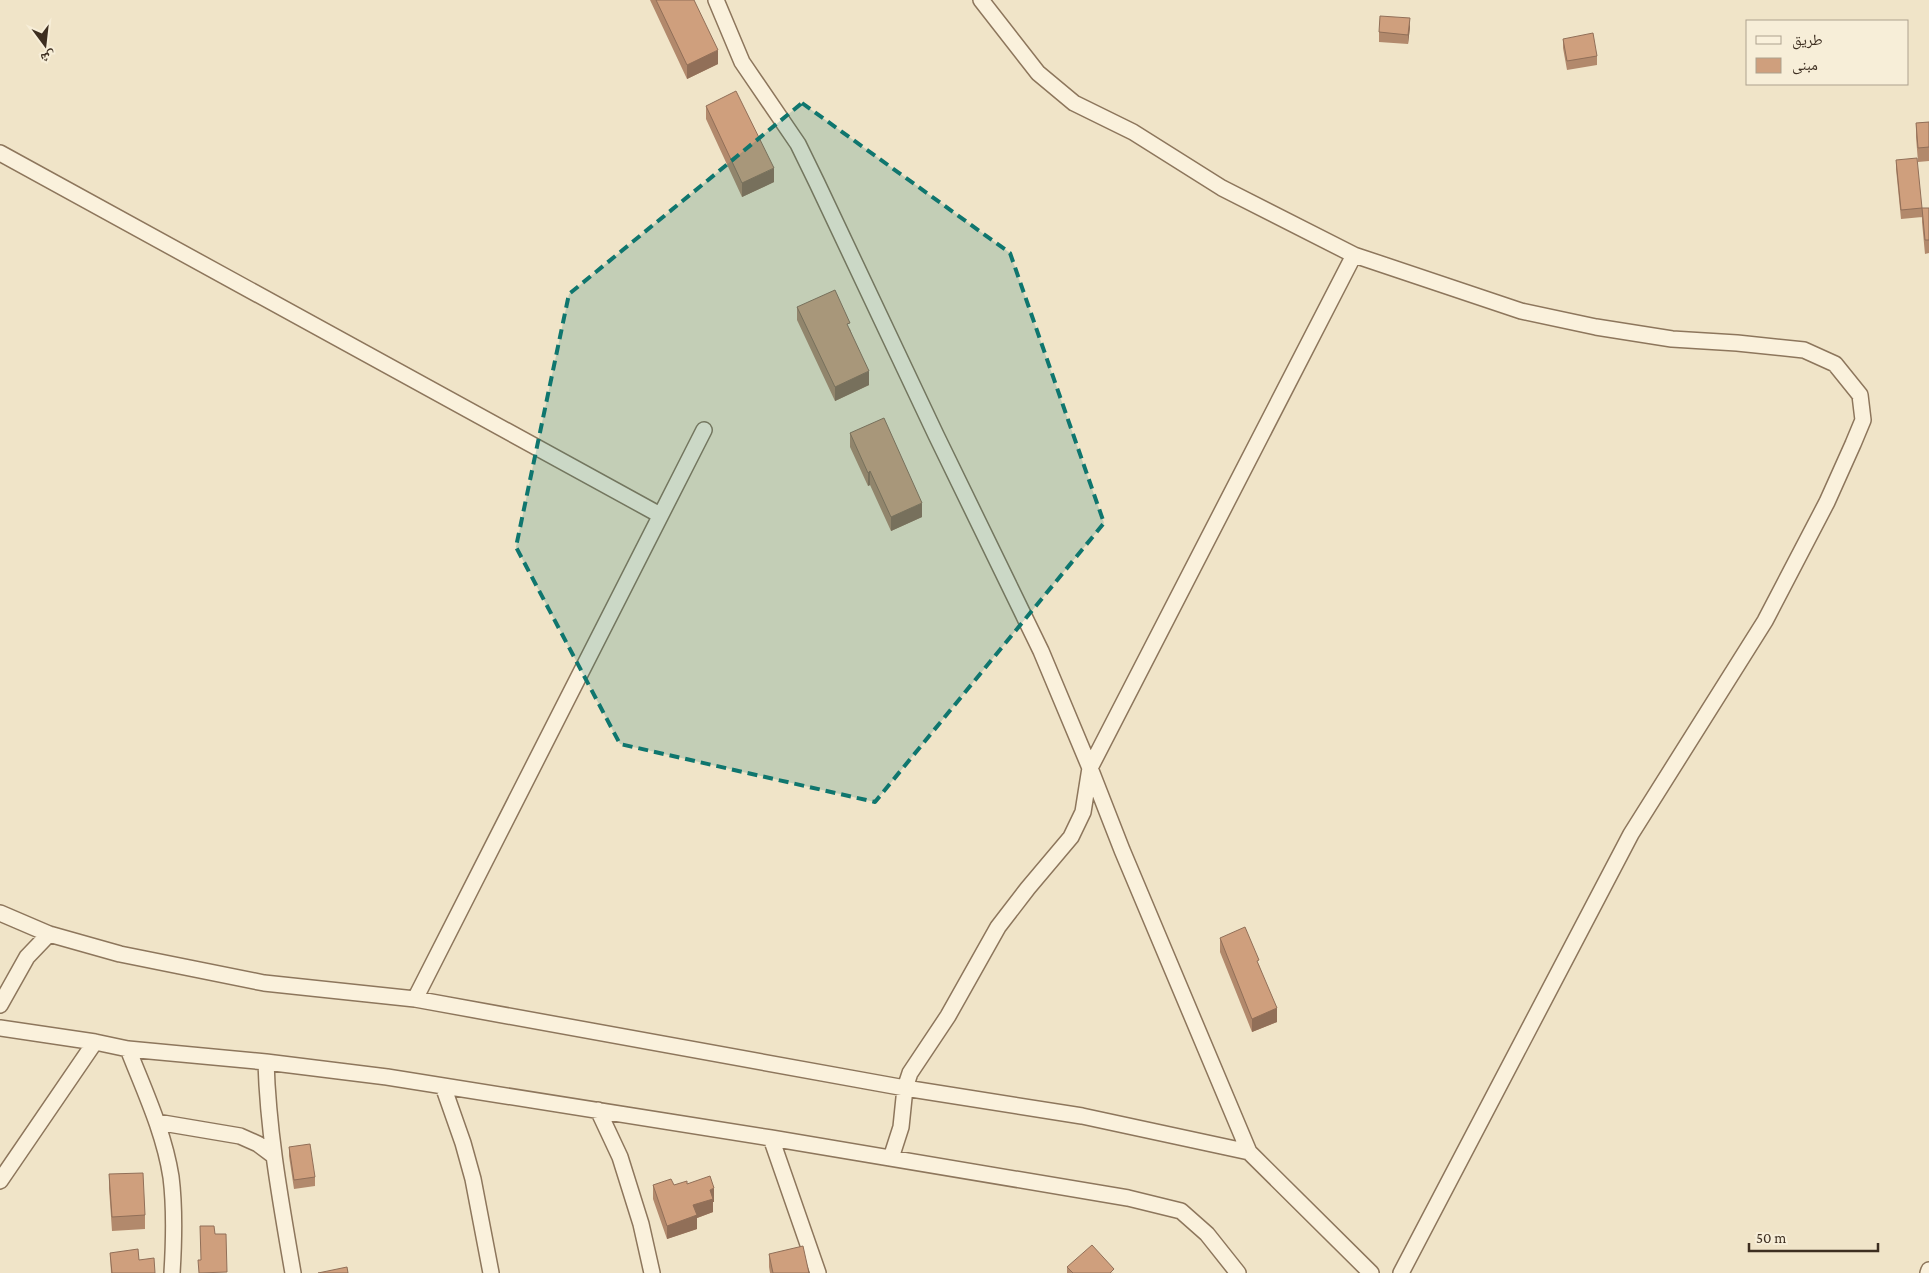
<svg xmlns="http://www.w3.org/2000/svg" width="1929" height="1273" font-family="'Crimson Pro','Noto Naskh Arabic',serif">
<style>
.lines{fill:none;stroke-linecap:round;stroke-linejoin:round}
.minor-casing{stroke:#8d765c;stroke-width:18}
.minor{stroke:#faf1dc;stroke-width:15}
.wall{fill:#b2896c}
.shaded-wall{fill:#916f58}
.building{fill:#cf9f7d;stroke:#916f58}
.marked{fill:#0f766e;fill-opacity:0.2;stroke:#0f766e;stroke-width:4;stroke-dasharray:10 6;stroke-linejoin:round}
</style>
<rect width="100%" height="100%" fill="#f0e4c8"/>
<g class="lines">
<g class="minor-casing">
<path id="minor" d="M716 0 742 62 798 144 817 183 936 435 1041 651 1090 768 1122 850 1249 1152
M981 0 1038 73 1074 103 1133 132 1222 188 1354 255 1521 311 1596 327 1672 339 1737 343 1804 350 1835 364 1860 395 1863 420 1853 444 1827 502 1765 621 1631 834 1401 1273
M0 153 660 515
M0 913 49 934 120 954 264 983 415 999 905 1088 1082 1116 1249 1152 1371 1273
M415 999 704 430
M0 1005 27 957 49 934
M0 1028 95 1042 128 1049 266 1062 387 1077 771 1138 1128 1198 1181 1211 1207 1234 1238 1273
M128 1049C144 1090 164 1132 171 1177 175 1209 174 1241 172 1273
M266 1062C268 1133 281 1203 293 1273
M443 1086 463 1143 473 1179 491 1273
M598 1110 620 1157 641 1224 652 1273
M157 1122 240 1136 258 1144 274 1156
M771 1138 818 1273
M891 1158 901 1127 905 1088 910 1073 948 1016 998 927 1028 888 1071 837 1083 812 1090 768 1354 255
M0 1181 95 1042
M1928 1273 1929 1270"/>
</g>
<use href="#minor" class="minor"/>
</g>
<path class="wall" d="M650 0H694L718 64 687 79Z
M1410 27 1408 44 1379 42V32Z
M1563 39 1597 56V65L1567 70 1563 48Z
M706 106 774 182 742 197 706 119Z
M1929 122V161L1918 162 1916 137V123Z
M1896 160 1922 208V217L1901 219 1896 169Z
M1922 208H1929V253L1925 254 1922 222Z
M797 307 850 329 869 385 835 401 797 320Z
M850 433 922 517 891 531 870 485 868 486 850 447Z
M1220 938 1259 965 1277 1022 1252 1032 1220 952Z
M289 1147 315 1177V1186L294 1189 289 1156Z
M109 1174 145 1215V1229L112 1231 109 1188Z
M687 1184 714 1202H713V1212L697 1218V1229L667 1239 653 1199V1185H674Z
M110 1253 155 1273H111Z
M769 1254 809 1273H770L769 1267Z
M1067 1267 1114 1273H1067Z"/>
<path class="shaded-wall" d="M1410 18V27L1408 44V35Z
M718 50V64L687 79V65Z
M774 168V182L742 197V183Z
M869 371V385L835 401V387Z
M870 471V485L868 486V473Z
M922 503V517L891 531V517Z
M1277 1008V1022L1252 1032V1019Z
M714 1188V1202H713V1212L697 1218V1229L667 1239V1226L693 1205 710 1190Z"/>
<path class="building" d="M656 0H694L718 50 687 65Z
M1380 16 1410 18 1408 35 1379 32Z
M1593 33 1597 56 1567 61 1563 39Z
M736 91 774 168 742 183 706 106Z
M1929 122V147L1918 148 1916 123Z
M1917 158 1922 208 1901 210 1896 160Z
M1922 208H1929V240H1925Z
M835 290 850 323 847 324 869 371 835 387 797 307Z
M884 418 922 503 891 517 870 471 868 473 850 433Z
M1245 927 1259 960 1257 961 1277 1008 1252 1019 1220 938Z
M310 1144 315 1177 294 1180 289 1147Z
M143 1173 145 1215 112 1217 109 1174Z
M710 1176 714 1188 710 1190 713 1199 693 1205 697 1215 667 1226 653 1185 671 1179 674 1185 687 1181V1184Z
M200 1226H214L215 1234H226L227 1272 199 1273 198 1260H201Z
M1092 1245 1114 1269 1110 1273H1073L1067 1267Z
M803 1246 809 1273H773L769 1254Z
M138 1249 139 1260 154 1258 155 1273H112L110 1253Z
M347 1267 348 1273H318Z"/>
<path class="marked" d="M802 103 1010 253 1104 523 875 802 620 744 516 547 569 294Z"/>
<rect x="1746" y="20" width="162" height="65" fill="#f7eed8" stroke="#ada18e"/>
<rect x="1756" y="36" width="25" height="8" fill="#faf1dc" stroke="#ada18e"/>
<text x="1792" y="45" font-size="15" fill="#3d2e20">طريق</text>
<rect x="1756" y="58" width="25" height="15" fill="#cf9f7d" stroke="#ada18e"/>
<text x="1792" y="70" font-size="15" fill="#3d2e20">مبنى</text>
<g transform="translate(45 45) rotate(165)" stroke="#f7eed8" stroke-width="4" paint-order="stroke">
<path d="M0-4L9 19L0 12L-9 19Z" fill="#3d2e20"/>
<text y="-8" font-size="14" font-weight="bold" text-anchor="middle" fill="#3d2e20">ش</text>
</g>
<path d="M1749 1243v8h129v-8" fill="none" stroke="#3d2e20" stroke-width="2.5"/>
<text x="1756" y="1243" font-size="15" fill="#3d2e20" stroke="#f7eed8" stroke-width="4" paint-order="stroke">50 m</text>
</svg>
